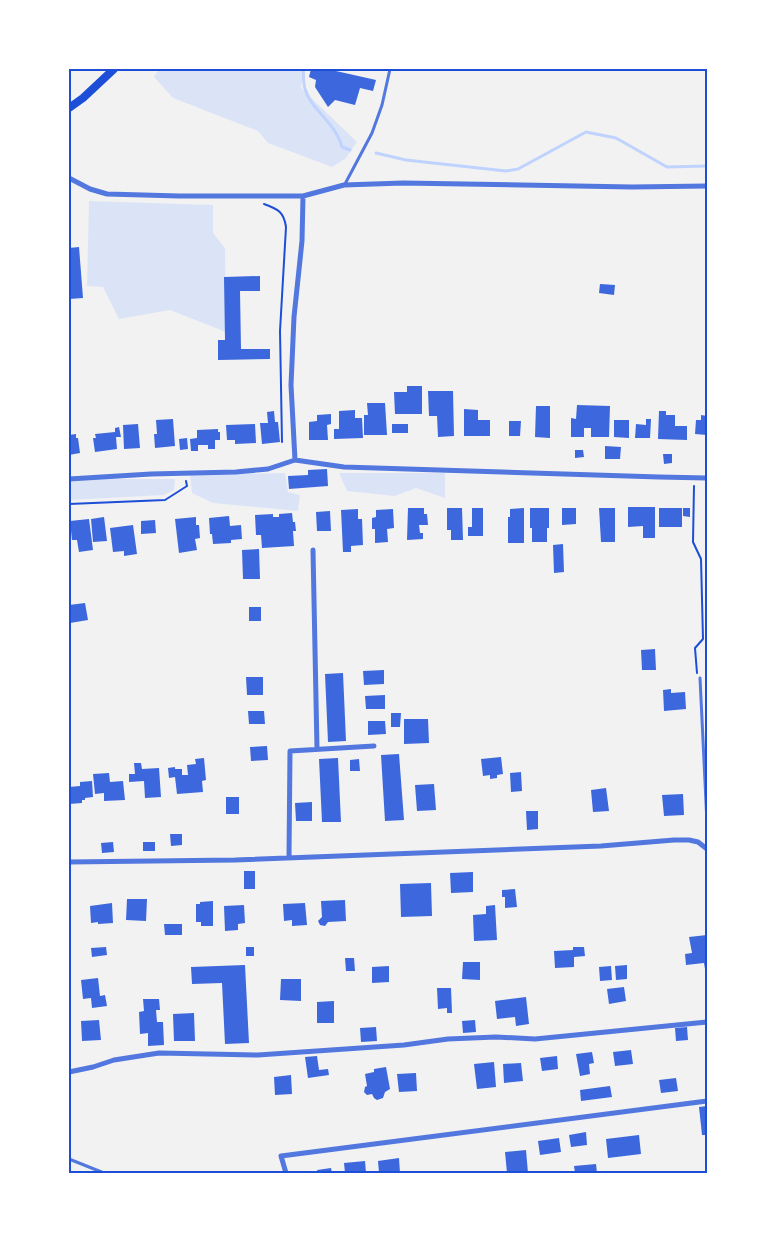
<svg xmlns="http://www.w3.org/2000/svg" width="776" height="1242" font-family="Literata,serif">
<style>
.green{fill:#dbe4f7}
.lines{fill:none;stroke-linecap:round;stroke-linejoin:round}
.stream{stroke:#bfd3fe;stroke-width:3}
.building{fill:#3d67dc}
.path{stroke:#1d4ed8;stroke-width:2}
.service{stroke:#5277de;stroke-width:3}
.minor{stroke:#5277de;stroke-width:5}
.secondary{stroke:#1d4ed8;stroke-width:8}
.neatline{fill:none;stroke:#1d4ed8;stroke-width:2}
</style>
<rect width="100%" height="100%" fill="#f2f2f2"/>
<path class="green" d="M159 69H304L301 88 357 142 346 158 332 167 268 143 258 131 173 98 154 77Z
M89 201 213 205V233L225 248 226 332 170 310 119 319 103 287 87 286Z
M285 473 288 492 300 495 298 511 213 503 192 493 190 475Z
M339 473H445V498L416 488 395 496 347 491Z
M99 479H175L174 490 164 495 69 500V481Z"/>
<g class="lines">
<path class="stream" d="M303 69C304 75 303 83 305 89 311 110 336 123 342 147L350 150
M376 153 406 160 506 171 518 169 586 132 616 138 667 167 707 166"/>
</g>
<path class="building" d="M311 69H327L376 80 373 91 360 88 355 105 335 100 328 107 315 87 316 80 309 77Z
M79 247 83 298 69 299V248Z
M260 276V291H240L241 349H270V359L218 360V340H225L224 277Z
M600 284 615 285 614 295 599 293Z
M407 386H422V414H395L394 392H407Z
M428 391H453L454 436 438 437 437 416H429Z
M367 403H385L387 435H364V415H368Z
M577 405 610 406 609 437H591V428H584V437H571V418L576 419Z
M536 406H550V438L535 437Z
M464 409 478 410V420H490V436H464Z
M355 410V418H362L363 438 334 439V429H339V411Z
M274 411 275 422H278L280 442 262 444 260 423H268L267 412Z
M659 411H666V415H675V426H687V440L658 439Z
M331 414V424L327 425 328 440H309V422L317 421V415Z
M701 415 707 416V435L695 434 696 420H701Z
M173 419 175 446 155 448 154 434H157L156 420Z
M646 419H651L650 438H635L636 424 646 425Z
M614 420H629V438L614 437Z
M509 421H521L520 436H509Z
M138 424 140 448 124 449 123 425Z
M255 424 256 443 235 444V440H227L226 425Z
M392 424H408V433H392Z
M119 427 121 437H116L117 449 95 452 93 438H96L95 434 115 432V428Z
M218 429V432H220V440H215V449H208V445H198V451H191L190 439 197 438V430Z
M76 434V438H78L80 453 69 455V435Z
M187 438 188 449 180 450 179 439Z
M605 446 621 447 620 459H605Z
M575 450H583L584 457 575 458Z
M663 454H672V463L664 464Z
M327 469 328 486 289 489 288 476 308 475V470Z
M628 507H655V538H643V526L628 527Z
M408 508H424V514H427L428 525H419L420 533H423V539L407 540Z
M447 508H462L463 540H451V530H447Z
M472 508H483V536H468V527H472Z
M524 508V543H508V517H510V509Z
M530 508H549V528H547V542H532V528H530Z
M562 508H576V524L562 525Z
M599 508H615V542H601Z
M659 508H682V527H659Z
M683 508H690V517L683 516Z
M358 509V519H362L363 545 351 546V552H343L341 510Z
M393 509 394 528 387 529 388 542 375 543V529H372V518L376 517V510Z
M330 511 331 531H317L316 512Z
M292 513 293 522H295L296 531H293L294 546 262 548 261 535H256L255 515 273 514V517H279V514Z
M229 516 230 526 241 525 242 539 231 540V543L213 544 212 534H210L209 518Z
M104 517 107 541 93 542 91 519Z
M196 517V525H199L200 538 195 539 197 550 179 553 175 519Z
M89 519 93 550 79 552 77 540H72L70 521Z
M155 520 156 533 141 534V521Z
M133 525 137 554 124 556V551L113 552 110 528Z
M563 544 564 572 554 573 553 545Z
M259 549 260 579H243L242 550Z
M85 603 88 620 70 623 69 605Z
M249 607H261V621H249Z
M655 649 656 670H642L641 650Z
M384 670V684L364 685 363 671Z
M343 673 346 741 328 742 325 674Z
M246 677H263V695H247Z
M671 689V693L685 692 686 709 664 711 663 690Z
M385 695V709H366L365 696Z
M248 711H264L265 724H249Z
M391 713H401L400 727H391Z
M404 719H428L429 743 404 744Z
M368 721H385L386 734 368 735Z
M267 746 268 760 251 761 250 747Z
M399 754 404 820 385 821 381 755Z
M501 757 503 774 497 775V778L490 779V775L483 776 481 759Z
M204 758 206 780 202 781 203 792 177 794 175 777 169 778 168 768 175 767V769H182V775H188L187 765 196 764 195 759Z
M338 758 341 822H322L319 759Z
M359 759 360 771H350V760Z
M134 763H141L142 769 159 768 161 797 145 798 144 781 129 782V774H135Z
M521 772 522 791 511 792 510 773Z
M109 773 110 782 123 781 125 800 104 801V793L95 794 93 774Z
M92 781 93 797 85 798V800H82V803L69 804V787L80 786V782Z
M434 784 436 810 417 811 415 785Z
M606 788 609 811 593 812 591 790Z
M683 794 684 815 664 816 662 795Z
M226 797H239V814H226Z
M312 802V821H296L295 803Z
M526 811H538V829L527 830Z
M170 834H182V845L171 846Z
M113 842 114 852 102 853 101 843Z
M143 842H155V851H143Z
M244 871H255V889H244Z
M473 872V892L451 893 450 873Z
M431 883 432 916 401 917 400 884Z
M515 889 517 907 505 908V897H502V890Z
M127 899H147L146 921 126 920Z
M345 900 346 921 328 922 325 926 320 925 318 921 322 917 321 901Z
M213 901V926H201V922H196V904H200V902Z
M112 903 113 923 98 924V922L91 923 90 906Z
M305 903 307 925 292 926V920L284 921 283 904Z
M244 905 245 923 238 924V930L225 931 224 906Z
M495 905 497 940 474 941 473 915 486 914V906Z
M164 924H182V935H165Z
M707 935V969H705L704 963 686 965 685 954 692 953 689 937Z
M106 947 107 955 92 957 91 948Z
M246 947H254V956H246Z
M573 947H584L585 956 574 957V967L555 968 554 951 573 950Z
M345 958H354L355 971H346Z
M463 962H480V980L462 979Z
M245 965 249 1043 225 1044 222 983 192 984 191 967Z
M627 965V979L616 980 615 966Z
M389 966V982L372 983V967Z
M611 966 612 980 600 981 599 967Z
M98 978 100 996 105 995 107 1006 92 1008 91 998 83 999 81 980Z
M281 979H301V1001L280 1000Z
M624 987 626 1001 609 1004 607 989Z
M437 988H451L452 1013H447V1008L438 1009Z
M526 997 529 1024 516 1026 515 1017 497 1019 495 1001Z
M143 999H159L160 1010H156L157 1022H163L164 1045 148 1046V1033L140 1034 139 1012 144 1011Z
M334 1001V1023H317V1002Z
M194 1013 195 1041H174L173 1014Z
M99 1020 101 1040 82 1041 81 1021Z
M475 1020 476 1032 463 1033 462 1021Z
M376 1027 377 1041 361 1042 360 1028Z
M687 1027 688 1040 676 1041 675 1028Z
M631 1050 633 1064 615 1066 613 1052Z
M592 1052 594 1063 589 1064 590 1074 580 1076 576 1054Z
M317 1056 319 1070 328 1069 329 1075 308 1078 305 1057Z
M557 1056 558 1069 542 1071 540 1058Z
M494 1062 496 1087 477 1089 474 1064Z
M521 1063 523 1081 504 1083 503 1064Z
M386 1067 390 1089 385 1092 383 1098 377 1100 374 1098 372 1094 367 1095 364 1092 365 1087 367 1086 365 1074 374 1072V1069Z
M416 1073 417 1091 399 1092 397 1074Z
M291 1075 292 1094 275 1095 274 1077Z
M676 1078 678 1091 661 1093 659 1080Z
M610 1086 612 1097 581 1101 580 1090Z
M707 1106V1135H702L699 1107Z
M586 1132 587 1145 571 1147 569 1135Z
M639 1135 641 1154 608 1158 606 1139Z
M559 1138 561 1152 540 1155 538 1141Z
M526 1150 528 1173H507L505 1152Z
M399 1158 400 1173H379L378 1161Z
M365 1161 366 1173H345L344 1163Z
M596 1164 597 1173H575L574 1166Z
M331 1168 332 1173H318L317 1170Z"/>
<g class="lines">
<path class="path" d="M264 204C278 209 284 212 286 227L280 331 282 442
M694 486 693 542 701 559 703 639 695 648 697 673
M69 504 165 500 187 486 186 481"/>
<path class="service" d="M345 184 372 133 382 105 390 69
M700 678 707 823
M69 1159 104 1173"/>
<path class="minor" d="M69 178 90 189 107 194 179 196H303L344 185 403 183 632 187 707 186
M295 460 291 385 294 317 302 241 303 196
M69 479 151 474 236 472 268 469 295 460 344 467 659 477 707 478
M313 550 317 749
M289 858 290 751 374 746
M69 862 235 860 601 846 674 840H689L698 842 707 849
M69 1072 93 1067 114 1060 159 1053 258 1055 404 1045 448 1039 496 1037 535 1039 707 1022
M286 1173 281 1156 707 1101"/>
<path class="secondary" d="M69 108 83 98 114 69"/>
</g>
<rect width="776" height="1242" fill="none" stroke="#ffffff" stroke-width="141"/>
<rect x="70" y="70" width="636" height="1102" class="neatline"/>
</svg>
